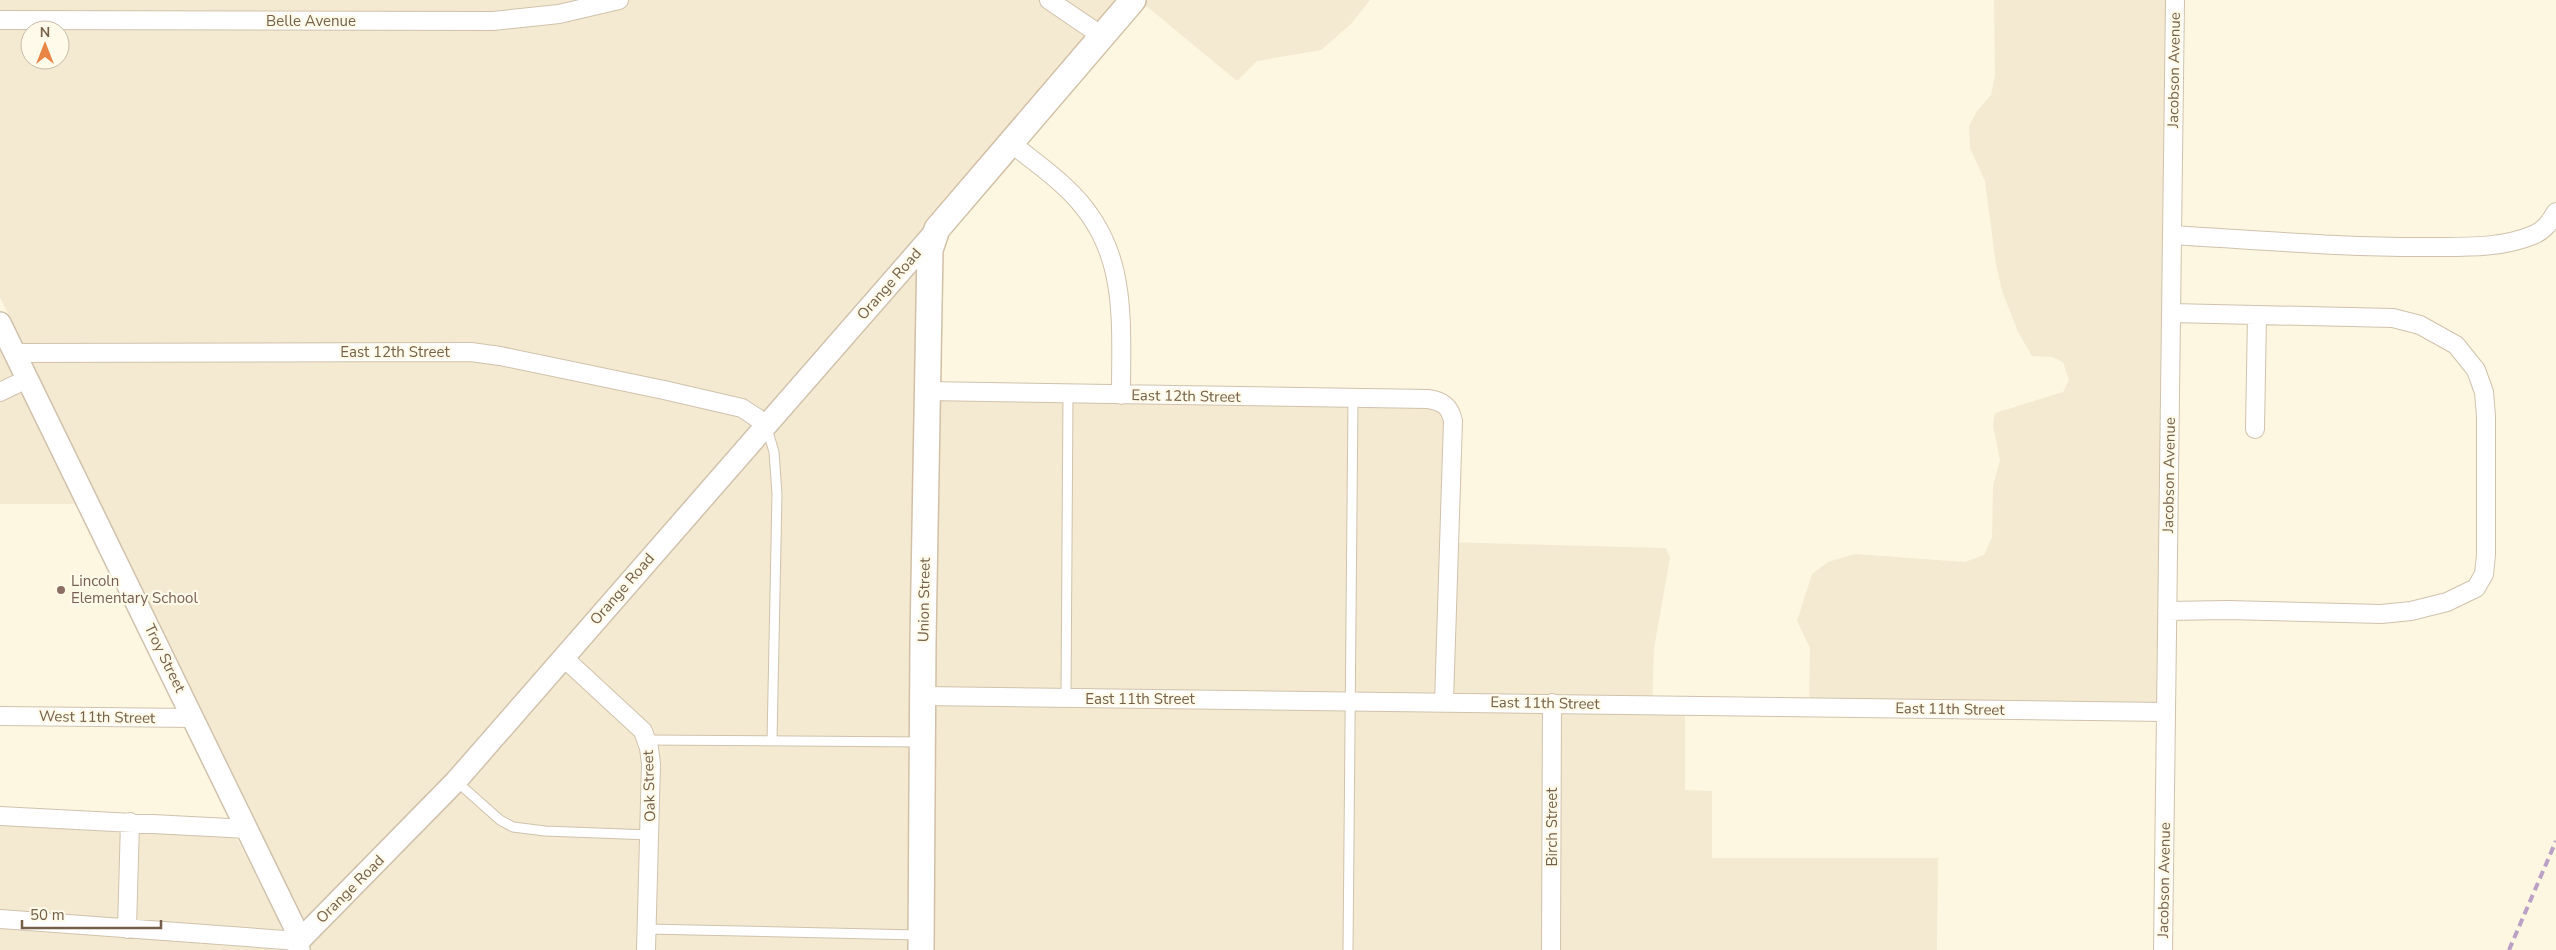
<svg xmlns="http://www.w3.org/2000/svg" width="2556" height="950" font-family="'Nunito Sans',sans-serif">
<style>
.residential{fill:#f4ead1;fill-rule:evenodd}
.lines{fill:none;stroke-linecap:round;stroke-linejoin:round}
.service-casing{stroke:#d0c2ac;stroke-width:11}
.minor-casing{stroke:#d0c2ac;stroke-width:20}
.tertiary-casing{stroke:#d0c2ac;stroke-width:24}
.secondary-casing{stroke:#d1c0a6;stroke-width:28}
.service{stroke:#fff;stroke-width:9}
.minor{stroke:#fff;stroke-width:18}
.tertiary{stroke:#fff;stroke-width:21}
.secondary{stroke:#fff;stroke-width:25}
.rail{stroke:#bba1c6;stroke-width:4;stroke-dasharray:8 5;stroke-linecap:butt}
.education-dot{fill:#8d6e63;stroke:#fffae9;stroke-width:2}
.labels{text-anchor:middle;stroke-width:4.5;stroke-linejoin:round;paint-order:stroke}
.street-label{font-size:15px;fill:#755f48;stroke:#fffae9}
.education-label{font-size:15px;fill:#785e54;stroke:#fffae9;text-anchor:start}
</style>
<rect width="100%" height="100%" fill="#fdf7e2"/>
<path class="residential" d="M0 0H1122L925 231 448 773 304 919 257 827 0 297ZM30 30H60V60H30Z
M1139 0H1370L1351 24 1321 50 1257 61 1237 81Z
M1994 0H2167L2158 703 1809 699 1810 648 1797 621 1812 574 1828 562 1855 554 1965 562 1984 555 1992 537 1993 486 2000 460 1993 426 1995 413 2063 392 2069 380 2063 362 2052 357 2032 356 2018 332 2002 291 1996 265 1985 181 1970 148 1969 126 1977 111 1991 95 1995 76Z
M939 240 935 396 1433 402 1447 412 1445 542 1666 548 1670 558 1654 648 1652 710 1685 712V790L1712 791V858H1938L1937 950H306V944Z
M0 348 77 504H0Z
M0 823 235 835 277 917 289 950H0Z"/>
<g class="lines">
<g class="service-casing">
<path id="service" d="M766 425 774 452 777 494 772 741
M1066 698 1068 394
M646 740 921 742
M456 781 500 820 513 827 545 831 650 835
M646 929 918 935
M1348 950 1353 398"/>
</g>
<g class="minor-casing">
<path id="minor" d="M1049 0 1102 36
M0 20 493 21 559 14 619 0
M1011 143C1028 157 1047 170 1064 186 1129 245 1121 315 1121 395
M2172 235C2259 240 2347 248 2435 247 2466 247 2503 248 2533 235 2544 231 2550 222 2556 212
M14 353 471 352 500 356 664 390 742 408 766 424
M926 391 1428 399C1442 401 1450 406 1453 421L1444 702
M0 392 27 379
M2255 429 2257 315
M2167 611 2227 610 2381 614 2411 611 2447 602 2476 588 2484 574 2486 555V416L2484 392 2476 370 2456 345 2420 325 2393 318 2171 313
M563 657 643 731 649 748 651 764 646 950
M923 696 2166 712
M0 716 194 718
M0 816 248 829
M0 919 299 941
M127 929 130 822
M1551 950 1552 703
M2163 950 2175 0"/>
</g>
<g class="tertiary-casing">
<path id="tertiary" d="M0 323 294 926 299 950
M299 941 456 781 936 231"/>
</g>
<g class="secondary-casing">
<path id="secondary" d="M921 950 923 640 930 250 937 229 1133 0"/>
</g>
<use href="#service" class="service"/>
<use href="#minor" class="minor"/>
<use href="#tertiary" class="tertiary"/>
<use href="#secondary" class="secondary"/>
<path class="rail" d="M2509 950 2556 841"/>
</g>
<circle class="education-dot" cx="61" cy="590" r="5"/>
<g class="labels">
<g class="street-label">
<text x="311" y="26">Belle Avenue</text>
<text transform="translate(2174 70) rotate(-89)" y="5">Jacobson Avenue</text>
<text transform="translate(889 284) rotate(-49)" y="5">Orange Road</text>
<text x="395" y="357">East 12th Street</text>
<text transform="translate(1186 396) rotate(1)" y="5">East 12th Street</text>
<text transform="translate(2169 475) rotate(-89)" y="5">Jacobson Avenue</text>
<text transform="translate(622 589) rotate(-49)" y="5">Orange Road</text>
<text transform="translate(924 600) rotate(-89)" y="5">Union Street</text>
<text transform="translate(165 658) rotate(64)" y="5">Troy Street</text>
<text x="1140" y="704">East 11th Street</text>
<text transform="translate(1545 703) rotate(1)" y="5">East 11th Street</text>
<text transform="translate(1950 709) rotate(1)" y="5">East 11th Street</text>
<text transform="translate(97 717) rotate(1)" y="5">West 11th Street</text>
<text transform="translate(649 786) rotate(-92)" y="5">Oak Street</text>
<text transform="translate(1552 827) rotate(-90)" y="5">Birch Street</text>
<text transform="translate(2164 880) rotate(-89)" y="5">Jacobson Avenue</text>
<text transform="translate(350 889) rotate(-45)" y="5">Orange Road</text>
</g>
<g class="education-label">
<text x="71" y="586">Lincoln<tspan x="71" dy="17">Elementary School</tspan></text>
</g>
</g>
<g transform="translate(45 45)"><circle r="24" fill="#fffae9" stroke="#c8bca9"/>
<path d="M0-4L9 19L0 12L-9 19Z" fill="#e98445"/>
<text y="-8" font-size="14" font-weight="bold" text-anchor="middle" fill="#755f48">N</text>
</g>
<path d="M22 920v8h139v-8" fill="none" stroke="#755f48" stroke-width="2.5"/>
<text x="30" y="920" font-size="15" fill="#755f48" stroke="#fffae9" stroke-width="4" paint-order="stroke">50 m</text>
</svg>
